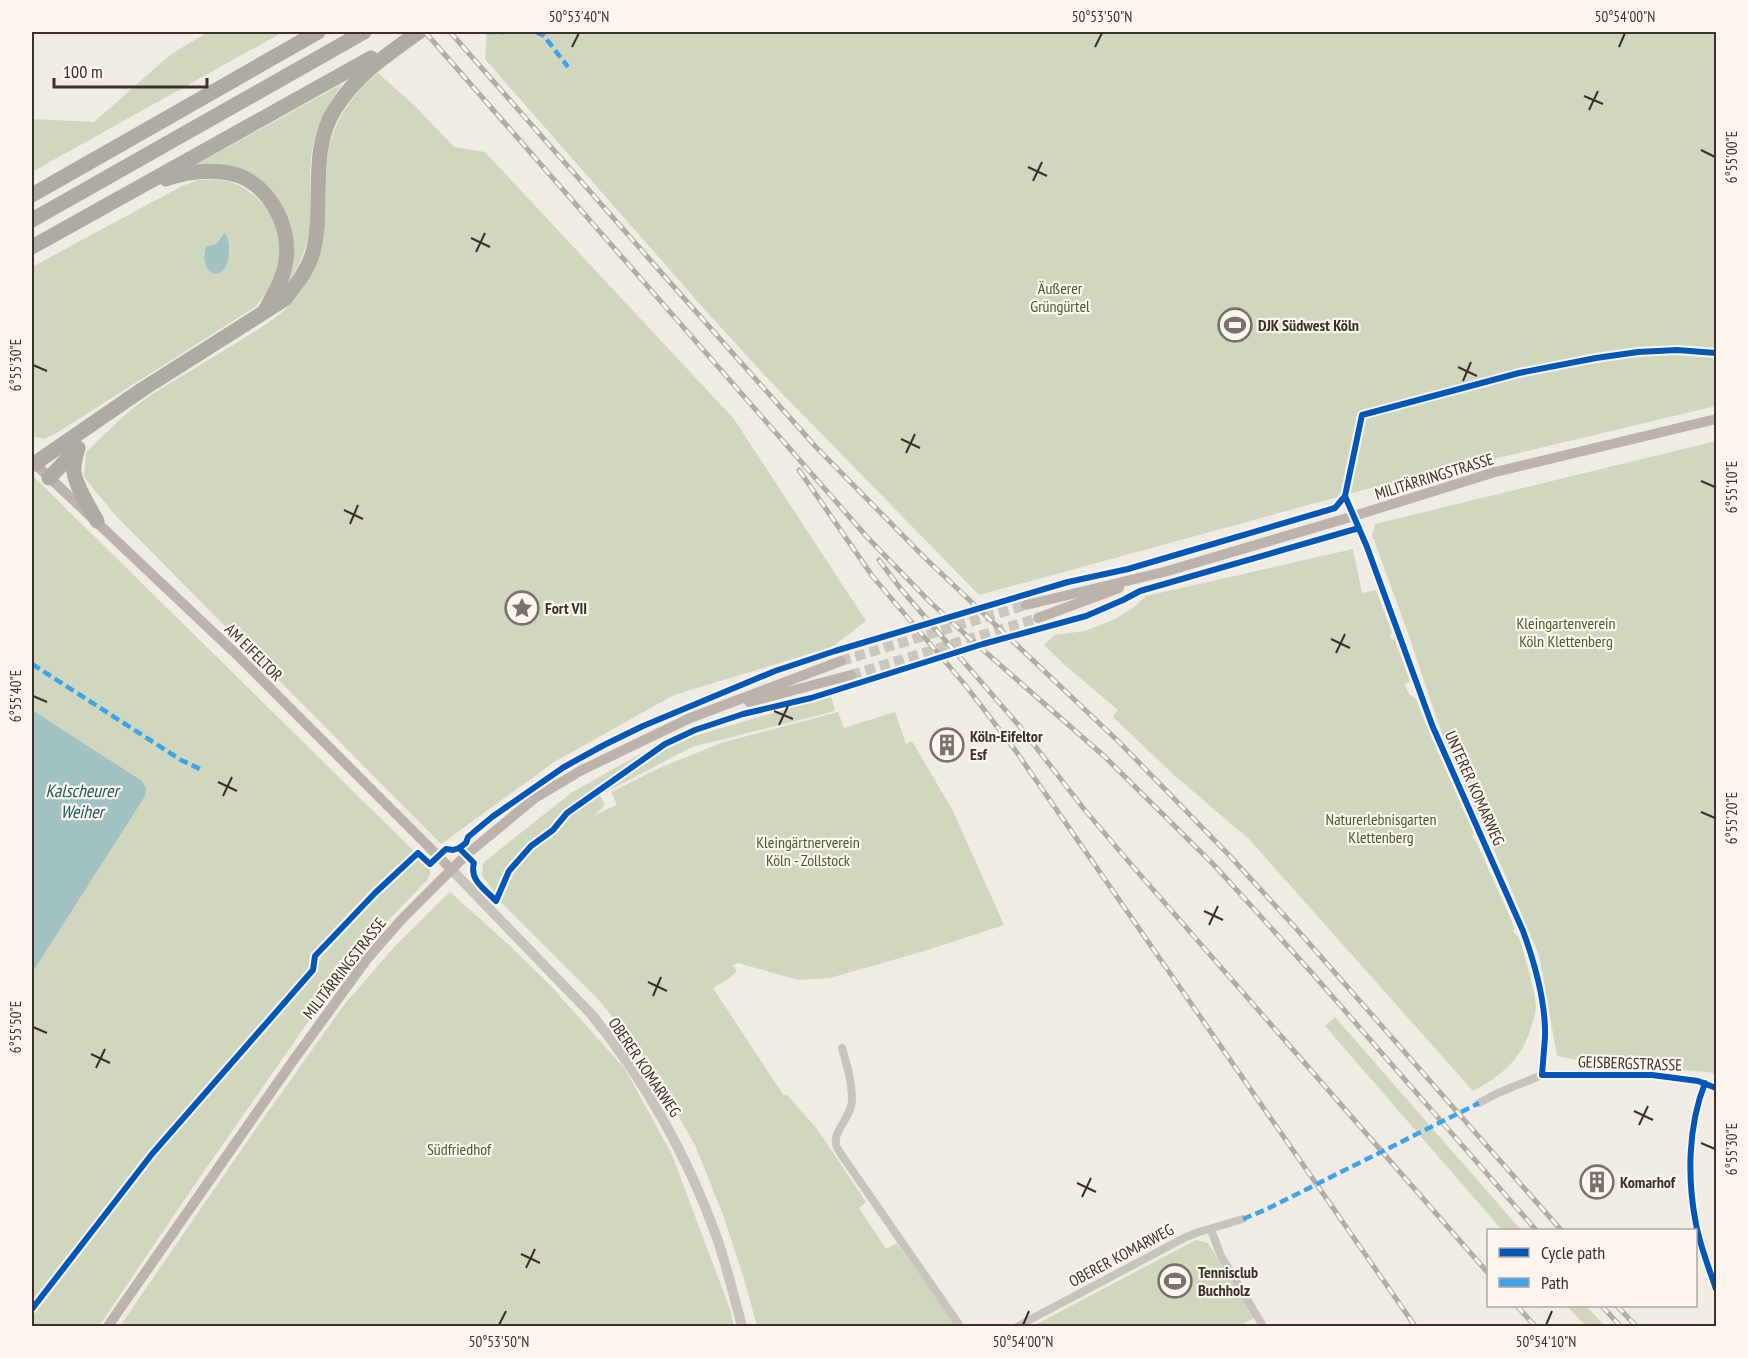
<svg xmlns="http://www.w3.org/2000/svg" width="1748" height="1358" font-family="'PT Sans Narrow',sans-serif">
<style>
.green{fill:#d1d6bf;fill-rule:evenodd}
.water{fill:#a1c2c1}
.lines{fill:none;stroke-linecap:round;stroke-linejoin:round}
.secondary-tunnel{stroke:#ccc6c0;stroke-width:10;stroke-dasharray:10 5;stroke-linecap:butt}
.minor{stroke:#c9c3be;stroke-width:8}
.tertiary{stroke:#c9c3be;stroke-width:10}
.secondary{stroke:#bab3ae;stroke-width:10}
.motorway{stroke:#afaaa4;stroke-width:15}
.rail-casing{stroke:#b1aca8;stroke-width:5}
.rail{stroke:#fbf5ee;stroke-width:3;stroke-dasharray:9;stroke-linecap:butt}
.quiet{stroke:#3fa3eb;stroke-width:4.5;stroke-dasharray:9 4.5;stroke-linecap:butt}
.cycleway-casing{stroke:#fbf5ee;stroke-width:10}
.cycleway{stroke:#0057b8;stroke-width:6}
.ticks{fill:none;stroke:#3b302b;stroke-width:2}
.labels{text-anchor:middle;stroke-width:4.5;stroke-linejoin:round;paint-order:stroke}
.park-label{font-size:16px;fill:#4a5a2e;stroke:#fbf5ee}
.poi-label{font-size:16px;font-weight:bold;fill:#3b302b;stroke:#fbf5ee;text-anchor:start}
.street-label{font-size:16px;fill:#3b302b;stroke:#fbf5ee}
.water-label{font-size:18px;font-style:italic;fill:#1f5a5e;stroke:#fbf5ee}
.neatline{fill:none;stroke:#3b302b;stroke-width:2}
.ticks-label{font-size:15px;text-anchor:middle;fill:#3b302b}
</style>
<rect width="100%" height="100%" fill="#f0ebe5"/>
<path class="green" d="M208 32H283L32 172V119L94 122 170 55Z
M487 32H1716V406L1363 490 979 595 768 379 705 310 485 59Z
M378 73 416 107 454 147 485 152 734 419 866 621 832 647 674 695 554 762 441 844 116 516 84 477 86 452C107 432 127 411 151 395 179 377 208 361 236 343 261 328 291 311 305 285 316 265 322 242 325 220 327 197 325 174 328 152 334 120 354 92 378 73Z
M342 84C330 102 319 119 314 141 307 168 312 196 310 224 308 249 297 270 284 291L289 278 268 190 193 165 230 146Z
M198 180C206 180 214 179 222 180 253 185 280 217 281 249 282 271 269 291 255 307L55 434 44 439 32 436V267L182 186ZM223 233C229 238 231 250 229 257L203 256 207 246 216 244Z
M1716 441V1074L1707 1072 1581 1061 1557 1056 1539 955 1507 879 1459 773 1439 725 1408 633 1372 535 1375 524Z
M32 475 430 867V873L427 880 372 937 322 1002 189 1193 99 1326H32Z
M1353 549 1362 593 1376 590 1392 632 1390 634 1391 639 1395 640 1410 682 1404 684 1409 694 1416 699 1430 734 1474 834 1472 837 1477 843 1515 929 1513 931 1515 934 1518 936 1521 943C1526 964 1534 985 1536 1006 1536 1012 1534 1018 1532 1024 1523 1058 1503 1075 1473 1091L1249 839 1174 775 1113 717 1118 710 1067 667 1044 645 1054 635 1085 631 1115 619 1133 608 1146 596Z
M831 696 835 711 692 747 600 795 605 805 589 821 597 814 617 805 611 792 662 767 721 743 838 712 844 728 895 712 906 744 912 741 953 811 1004 925 921 952 830 978 798 980 738 963 732 966 737 970 731 977 713 988 784 1096 786 1094 817 1129 866 1202 859 1208 886 1249 897 1243 956 1326H757L744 1279 723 1215 695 1145 663 1089 623 1029 597 998 501 902 482 875 483 863 571 793 640 754 645 760 691 737Z
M450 892 509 945 550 985 625 1069 672 1155 730 1309 734 1326H120L253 1133 344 1005 395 946Z
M1335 1017 1521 1230H1502L1325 1026Z
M1196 1240 1208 1243 1254 1318 1240 1326H1033Z
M1567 1306H1586L1605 1326H1586Z"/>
<path class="water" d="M224 233C232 240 231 265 221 272 209 280 199 258 207 246L216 244Z
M32 710 142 781 146 788 145 796 32 973Z"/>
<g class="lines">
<path class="secondary-tunnel" d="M841 661 1026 605
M851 675 1038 618"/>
<path class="minor" d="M1354 516 1367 547 1432 725 1523 931C1535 964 1546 1001 1545 1037 1544 1050 1543 1063 1542 1075
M842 1048C847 1065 852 1082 852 1100 852 1116 833 1131 836 1144 836 1148 841 1153 843 1157L960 1326
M1479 1103 1498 1093 1542 1075H1652L1698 1081 1716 1088
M1211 1230 1221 1256 1263 1326
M1018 1326 1186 1237 1199 1232 1243 1219"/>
<path class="tertiary" d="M451 869 592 1015C646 1082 688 1157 717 1238 727 1267 734 1297 742 1326"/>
<path class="secondary" d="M32 461 234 652 451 869
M1026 605 1164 572 1354 516 1495 472 1716 419
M1038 618 1119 588
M749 702 851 675
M108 1326 290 1065 367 959 402 919 466 855 535 798 580 771 690 718 841 661"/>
<path class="motorway" d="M166 179C187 172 207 169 229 173 267 180 291 224 286 260 284 279 273 295 265 311
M32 195 318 32
M32 220 364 32
M32 247 371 58
M78 448C76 456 73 464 74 472 76 487 90 508 97 521
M34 464 143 389 285 299C296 285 308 270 313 252 325 205 308 151 335 109 357 74 387 55 419 32
M49 478 78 448"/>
<g class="rail-casing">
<path id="rail" d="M425 32 867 537 930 602 966 635 1104 756 1215 866 1312 973 1536 1230
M450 32 659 270 815 446 924 557 1119 742 1228 854 1293 925 1561 1230
M799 470 873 577 966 686 1015 750 1415 1326
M879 560 900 588 1021 728 1084 809 1129 862 1488 1273
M1517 1306 1535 1326
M1602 1306 1620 1326
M1617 1306 1636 1326"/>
</g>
<use href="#rail" class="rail"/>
<path class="quiet" d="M486 32H505
M536 32 544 36 568 67
M32 664 181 760 200 769
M1243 1219 1267 1209 1479 1103"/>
<g class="cycleway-casing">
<path id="cycleway" d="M1345 496 1367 547 1432 725 1523 931C1535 964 1546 1001 1545 1037 1544 1050 1543 1063 1542 1075H1652L1698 1081 1716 1088
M459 848 474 863C469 880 485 889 496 901L509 871 531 846 553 830 567 813 665 744 695 730 743 714 811 698 983 644 1086 616 1123 600 1140 591 1359 528
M1705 1083C1688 1126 1687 1178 1696 1224 1700 1246 1709 1268 1716 1289
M32 1309 152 1154 313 970 315 956 375 893 418 853 430 864 446 849 453 850 459 848 466 843 468 837 492 817 564 767 604 745 643 726 775 671 835 651 1068 582 1128 569 1335 508 1345 496 1362 415 1519 373 1596 358 1638 352 1677 350 1716 353"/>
</g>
<use href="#cycleway" class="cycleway"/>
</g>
<path class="ticks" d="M572 47 579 33M1095 47 1102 33M1619 47 1625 33M1584 96 1603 104M1589 110 1598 91M1701 150 1715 157M1028 167 1047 176M1033 181 1042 162M471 238 490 247M476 252 485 233M33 365 47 371M1458 367 1477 376M1463 381 1471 362M901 439 920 448M906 453 915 434M1701 481 1715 487M344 510 363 519M350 524 358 505M1331 639 1350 648M1336 653 1345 634M33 696 47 702M774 711 793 719M779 725 788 706M218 782 237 791M223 796 232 777M1701 812 1715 818M1204 911 1223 920M1209 925 1218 906M648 982 667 991M653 996 661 977M33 1027 47 1033M91 1054 110 1063M96 1068 105 1049M1634 1111 1653 1120M1639 1125 1648 1106M1701 1143 1715 1149M1077 1183 1096 1192M1082 1197 1091 1178M521 1254 540 1263M526 1268 535 1249M499 1325 506 1311M1023 1325 1029 1311M1546 1325 1552 1311"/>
<defs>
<g id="stadium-ring" transform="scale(1.725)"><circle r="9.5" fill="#fbf5ee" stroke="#7a716c" stroke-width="1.5"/><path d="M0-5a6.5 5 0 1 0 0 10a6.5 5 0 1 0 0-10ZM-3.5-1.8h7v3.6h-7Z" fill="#7a716c"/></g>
<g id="sight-ring" transform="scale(1.725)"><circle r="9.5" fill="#fbf5ee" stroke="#7a716c" stroke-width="1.5"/><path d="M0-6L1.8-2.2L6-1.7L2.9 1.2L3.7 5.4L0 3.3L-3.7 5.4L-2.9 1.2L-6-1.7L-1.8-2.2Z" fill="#7a716c"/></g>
<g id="building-ring" transform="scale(1.725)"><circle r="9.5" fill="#fbf5ee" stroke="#7a716c" stroke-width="1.5"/><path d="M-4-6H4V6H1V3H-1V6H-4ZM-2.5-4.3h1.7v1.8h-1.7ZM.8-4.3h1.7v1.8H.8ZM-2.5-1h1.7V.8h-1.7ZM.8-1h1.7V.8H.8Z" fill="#7a716c"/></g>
</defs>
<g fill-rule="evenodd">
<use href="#stadium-ring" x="1235" y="325"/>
<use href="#sight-ring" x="522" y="608"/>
<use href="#building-ring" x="947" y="745"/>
<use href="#building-ring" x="1597" y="1182"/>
<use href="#stadium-ring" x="1175" y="1281"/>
</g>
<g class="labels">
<g class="park-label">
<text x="1060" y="294">Äußerer<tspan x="1060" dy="18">Grüngürtel</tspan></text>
<text x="1566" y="629">Kleingartenverein<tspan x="1566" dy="18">Köln Klettenberg</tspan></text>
<text x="1381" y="825">Naturerlebnisgarten<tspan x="1381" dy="18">Klettenberg</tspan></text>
<text x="808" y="848">Kleingärtnerverein<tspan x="808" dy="18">Köln - Zollstock</tspan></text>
<text x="459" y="1155">Südfriedhof</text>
</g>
<g class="poi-label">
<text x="1258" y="331">DJK Südwest Köln</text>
<text x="545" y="614">Fort VII</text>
<text x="970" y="742">Köln-Eifeltor<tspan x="970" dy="18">Esf</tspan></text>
<text x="1620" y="1188">Komarhof</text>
<text x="1198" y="1278">Tennisclub<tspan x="1198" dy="18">Buchholz</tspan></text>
</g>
<g class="street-label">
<text transform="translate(1434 476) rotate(-17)" y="6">MILITÄRRINGSTRASSE</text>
<text transform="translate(254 652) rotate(45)" y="6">AM EIFELTOR</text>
<text transform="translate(1475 788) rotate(66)" y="6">UNTERER KOMARWEG</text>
<text transform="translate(344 968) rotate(-52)" y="6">MILITÄRRINGSTRASSE</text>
<text transform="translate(1630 1063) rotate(2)" y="6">GEISBERGSTRASSE</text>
<text transform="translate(645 1067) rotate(56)" y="6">OBERER KOMARWEG</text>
<text transform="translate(1121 1255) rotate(-28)" y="6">OBERER KOMARWEG</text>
</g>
<g class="water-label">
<text x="82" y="797">Kalscheurer<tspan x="82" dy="21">Weiher</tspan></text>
</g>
</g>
<rect width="1748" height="1358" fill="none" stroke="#fbf5ee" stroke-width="66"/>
<rect x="1487" y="1229" width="210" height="78" fill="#fbf5ee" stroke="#aea6a0" stroke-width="1.5"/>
<rect x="1499" y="1248" width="30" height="9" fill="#0057b8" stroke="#aea6a0" stroke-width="1.5"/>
<text x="1541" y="1259" font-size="18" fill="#3b302b">Cycle path</text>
<rect x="1499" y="1278" width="30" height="9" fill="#3fa3eb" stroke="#aea6a0" stroke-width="1.5"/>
<text x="1541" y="1289" font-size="18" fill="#3b302b">Path</text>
<path d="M54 78v9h153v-9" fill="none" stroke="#3b302b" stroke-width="3"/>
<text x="63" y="78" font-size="18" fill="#3b302b" stroke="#fbf5ee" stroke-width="4.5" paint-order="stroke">100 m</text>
<rect x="33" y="33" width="1682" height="1292" class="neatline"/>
<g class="ticks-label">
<text x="579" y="22">50°53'40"N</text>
<text x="1102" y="22">50°53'50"N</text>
<text x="1625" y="22">50°54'00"N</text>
<text transform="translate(1732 157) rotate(-90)" y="5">6°55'00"E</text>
<text transform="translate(16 365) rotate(-90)" y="5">6°55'30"E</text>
<text transform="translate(1732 487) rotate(-90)" y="5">6°55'10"E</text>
<text transform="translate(16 696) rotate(-90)" y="5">6°55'40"E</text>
<text transform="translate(1732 818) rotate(-90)" y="5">6°55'20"E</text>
<text transform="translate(16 1027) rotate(-90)" y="5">6°55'50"E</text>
<text transform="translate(1732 1149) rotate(-90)" y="5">6°55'30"E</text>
<text x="499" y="1347">50°53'50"N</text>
<text x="1023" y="1347">50°54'00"N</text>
<text x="1546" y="1347">50°54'10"N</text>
</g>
</svg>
